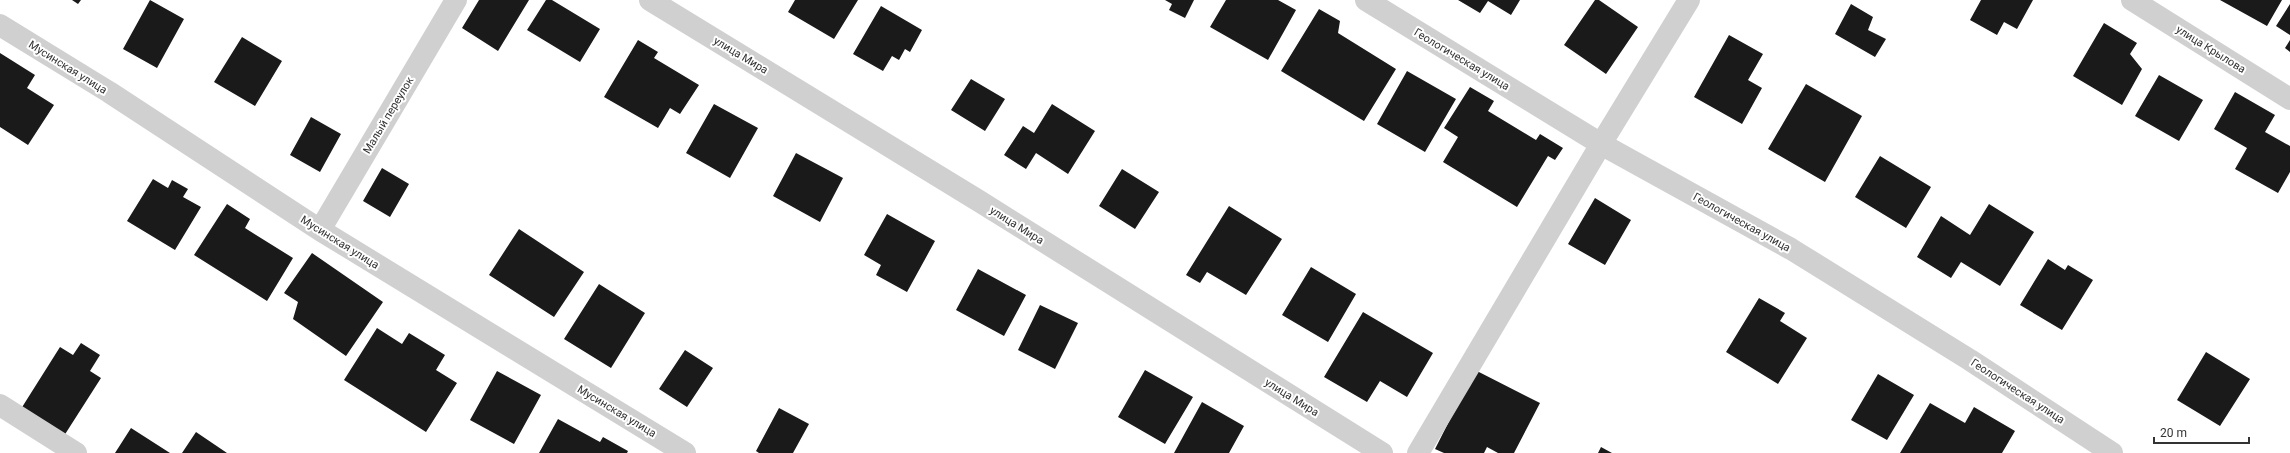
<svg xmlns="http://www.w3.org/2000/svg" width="2290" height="453" font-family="Roboto,sans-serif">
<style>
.building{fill:#1a1a1a}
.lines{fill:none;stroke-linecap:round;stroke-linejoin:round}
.minor{stroke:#d0d0d0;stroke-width:22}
.labels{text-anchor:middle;stroke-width:4;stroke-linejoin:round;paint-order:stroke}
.street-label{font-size:11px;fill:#333;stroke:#fff}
</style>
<rect width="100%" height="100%" fill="#fff"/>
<path class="building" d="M72 0H81L78 4Z
M150 0 184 19 157 68 123 49Z
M479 0H529L498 51 462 28Z
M546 0H552L600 29 580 62 527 30Z
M795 0H858L834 39 788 12Z
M1165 0H1194L1185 18 1169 10 1172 4Z
M1226 0H1278L1296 10 1268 60 1210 27Z
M1458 0H1520L1511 15 1488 1 1480 13Z
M1595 0H1599L1638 27 1606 74 1564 45Z
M1981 0H2033L2017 29 2004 22 1997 35 1970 20Z
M2220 0H2282L2267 26Z
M1851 4 1873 17 1868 30 1886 39 1875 57 1835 34Z
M2290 4V35L2276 26Z
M881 6 922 30 910 52 905 49 899 60 892 56 883 71 853 54Z
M1319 9 1340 21 1338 33 1396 69 1364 121 1281 71Z
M2104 23 2137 43 2130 54 2142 69 2122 105 2073 76Z
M1729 35 1763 54 1748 80 1762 88 1742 124 1694 97Z
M242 37 282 61 255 106 214 82Z
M638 40 658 52 654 58 699 85 680 114 670 108 658 128 604 97Z
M2290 40V52L2285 48Z
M0 53 35 75 27 88 54 105 28 145 0 127Z
M1407 71 1456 99 1425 152 1377 124Z
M2159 75 2203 100 2179 141 2135 116Z
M971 79 1005 99 985 131 951 110Z
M1806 84 1862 116 1825 182 1768 149Z
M1470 87 1494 101 1488 111 1536 140 1540 134 1563 148 1555 160 1548 156 1517 207 1443 162 1458 137 1444 128Z
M2235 92 2275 115 2265 132 2290 146V172L2278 193 2235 169 2247 148 2214 129Z
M714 104 758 128 730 178 686 153Z
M1052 104 1095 131 1068 174 1036 153 1026 169 1004 155 1023 126 1034 133Z
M311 117 341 134 320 172 290 155Z
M796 153 843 178 820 222 773 196Z
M1880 156 1931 187 1906 228 1855 197Z
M382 168 409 184 390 217 363 201Z
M1122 169 1159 192 1135 229 1099 206Z
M153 179 168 188 172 180 188 189 183 197 201 207 175 250 127 221Z
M1595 198 1631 220 1605 265 1568 244Z
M227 204 250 219 245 228 293 258 267 301 194 255Z
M1989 204 2034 232 2000 286 1961 262 1951 278 1917 257 1941 216 1970 235Z
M1229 206 1282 239 1246 295 1207 272 1200 283 1186 275Z
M887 214 935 241 907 292 876 275 881 265 864 255Z
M519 229 584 272 554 317 489 275Z
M312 253 383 302 346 356 293 319 298 302 284 293Z
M2048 259 2065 270 2068 265 2093 280 2062 330 2020 305Z
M1311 267 1356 294 1328 342 1282 315Z
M978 269 1026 295 1004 336 956 310Z
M599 284 645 313 611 368 564 339Z
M1759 298 1785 313 1780 321 1807 338 1778 384 1726 352Z
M1040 305 1078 323 1055 369 1018 350Z
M1363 312 1433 353 1407 397 1380 381 1367 402 1324 377Z
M377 328 402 344 409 333 445 355 436 370 457 383 426 432 344 380Z
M81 343 100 355 90 371 101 378 62 439 19 412 60 347 73 355Z
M685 350 713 368 687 407 659 389Z
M2206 352 2250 379 2220 426 2177 400Z
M1145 370 1193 397 1165 444 1118 417Z
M1475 370 1540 403 1514 453H1498L1487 447 1484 453H1444L1435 449Z
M497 371 541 395 514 444 470 420Z
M1878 374 1914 395 1887 440 1851 420Z
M1202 402 1244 426 1229 453H1174Z
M1930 403 1965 423 1974 407 2015 431 2002 453H1900Z
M779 408 809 424 793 453H759L756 451Z
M558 419 600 442 603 437 628 451 627 453H539Z
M131 428 170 453H115Z
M196 432 227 453H182Z
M1601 447 1612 453H1598Z"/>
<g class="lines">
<path class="minor" d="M650 0 979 201 1382 453
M1366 0 1601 144 1791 249 1970 360 2112 453
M2132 0 2290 99
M0 25 109 92 320 230 685 453
M320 230 456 0
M0 405 76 453
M1418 453 1601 144 1689 0"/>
</g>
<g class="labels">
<g class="street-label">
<text transform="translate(2211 49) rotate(32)" y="4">улица Крылова</text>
<text transform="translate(741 55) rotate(31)" y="4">улица Мира</text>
<text transform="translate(1462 59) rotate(31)" y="4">Геологическая улица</text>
<text transform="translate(68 67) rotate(32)" y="4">Мусинская улица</text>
<text transform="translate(388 115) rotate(-59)" y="4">Малый переулок</text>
<text transform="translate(1742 222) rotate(29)" y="4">Геологическая улица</text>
<text transform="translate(1017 225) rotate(32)" y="4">улица Мира</text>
<text transform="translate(340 242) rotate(32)" y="4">Мусинская улица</text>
<text transform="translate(2018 391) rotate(33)" y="4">Геологическая улица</text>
<text transform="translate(1292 397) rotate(32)" y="4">улица Мира</text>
<text transform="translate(617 411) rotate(31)" y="4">Мусинская улица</text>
</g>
</g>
<path d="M2154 437v6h95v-6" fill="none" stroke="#333333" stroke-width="2"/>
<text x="2160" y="437" font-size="12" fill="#333333" stroke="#ffffff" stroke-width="3" paint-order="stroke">20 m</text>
</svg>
